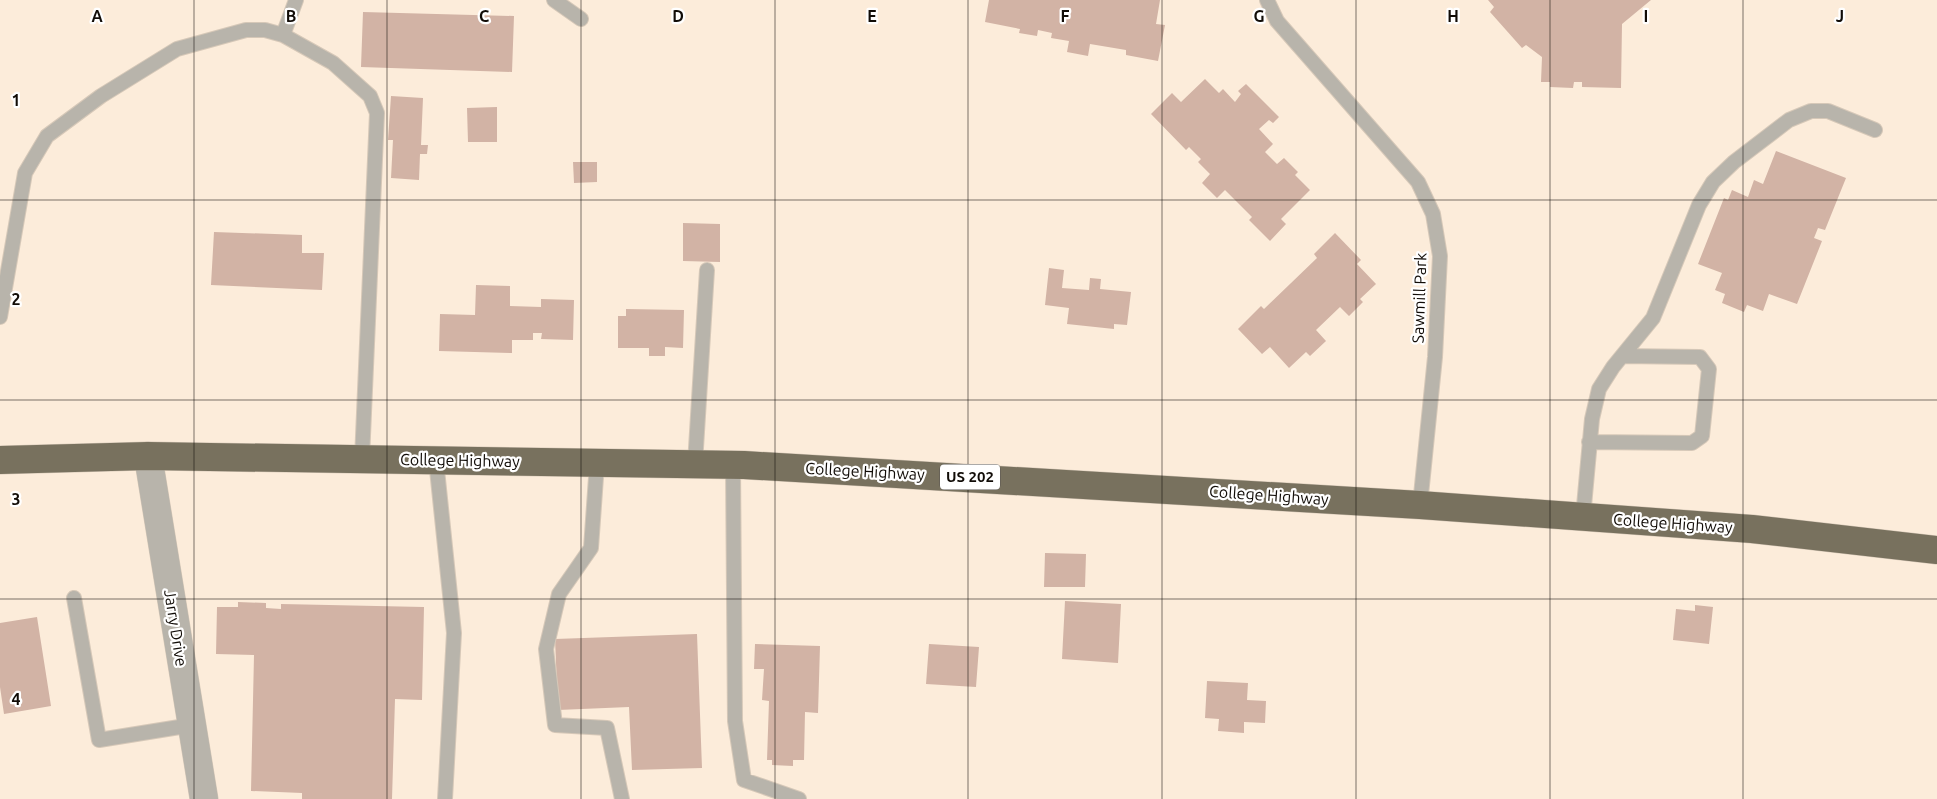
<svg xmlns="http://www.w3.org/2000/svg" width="1937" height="799" font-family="Ubuntu,sans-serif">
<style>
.building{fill:#d2b3a5}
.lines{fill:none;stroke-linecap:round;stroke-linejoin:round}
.lane-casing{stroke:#d6c8b8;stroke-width:16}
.street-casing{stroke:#d6c8b8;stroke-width:29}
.highway-casing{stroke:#d6c8b8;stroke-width:29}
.lane{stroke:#b8b4ab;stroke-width:14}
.street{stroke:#b8b4ab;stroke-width:28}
.highway{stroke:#78715e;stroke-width:28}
.grid{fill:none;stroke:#110c07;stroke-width:1;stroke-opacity:0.55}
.labels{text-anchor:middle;stroke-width:4.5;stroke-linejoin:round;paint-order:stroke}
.shield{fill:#fff;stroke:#585551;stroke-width:1}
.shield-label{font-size:15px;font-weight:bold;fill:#110c07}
.street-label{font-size:16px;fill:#110c07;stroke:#fff}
.grid-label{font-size:16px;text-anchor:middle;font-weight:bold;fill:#110c07;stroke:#fff;stroke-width:4.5;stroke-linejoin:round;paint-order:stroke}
</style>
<rect width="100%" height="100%" fill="#fcecda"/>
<path class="building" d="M989 0H1160L1156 24 1165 25 1158 61 1126 55V50L1090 44 1088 56 1067 52 1069 41 1051 38 1052 33 1038 30 1037 36 1019 33 1020 29 985 22Z
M1488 0H1651L1622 24 1621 88 1582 87V82H1574L1573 88 1550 87V82H1541L1542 57 1526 45 1522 48 1490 12 1494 7Z
M363 12 514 16 512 72 361 67Z
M1205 79 1219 93 1223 89 1235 102 1241 94 1238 91 1246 84 1279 117 1273 123 1269 120 1259 129 1273 144 1265 152 1277 164 1284 158 1298 172 1295 175 1310 190 1281 219 1286 224 1270 241 1249 220 1252 217 1225 190 1217 198 1202 183 1210 174 1198 162 1201 159 1189 147 1186 150 1151 114 1172 93 1181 102Z
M391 96 423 98 421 145H428L427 154H420L419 180 391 178 393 140H388Z
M497 107V142H468L467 108Z
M1776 151 1846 178 1825 230 1818 228 1814 238 1822 241 1797 304 1769 294 1763 311 1747 305 1744 312 1722 303 1725 294 1715 290 1722 273 1698 264 1724 198 1728 200 1732 190 1748 197 1754 180 1763 184Z
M573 162H597V182L574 183Z
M683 223 720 224V262L683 261Z
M214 232 302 235V253H324L322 290 211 285Z
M1335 233 1361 260 1357 264 1376 284 1360 299 1363 302 1349 316 1340 307 1316 330 1326 341 1310 356 1306 352 1289 368 1270 347 1262 354 1238 329 1261 306 1264 309 1317 258 1314 254Z
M1049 268 1064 270 1062 288 1089 290 1090 278 1101 279 1100 289 1131 292 1127 325 1114 324V329L1067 324 1069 308 1045 305Z
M476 285 510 286V306L541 307V299L574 300 573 340 541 339 542 333H533V340H512V353L439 351 440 314 475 315Z
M626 309 684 310 683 348 665 347V356H649V348H618V316H626Z
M1045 553 1086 554 1085 587H1044Z
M1065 601 1121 604 1118 663 1062 659Z
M238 602 266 603V608L281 609V604L424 607 422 700 395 699 392 799H302V793L251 791 254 655 216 654 217 607H238Z
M1695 605 1713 607 1709 644 1673 640 1676 609 1695 611Z
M37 617 51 706 4 714 0 687V623Z
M697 634 702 768 632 770 629 707 558 710 555 639Z
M755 644 820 646 818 713 805 712 804 760H793V766L772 765V760H767L769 701 762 700 764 669H754Z
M929 644 979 647 976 687 926 684Z
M1207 681 1248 683 1247 700 1266 701 1265 723 1244 722V733L1218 731 1219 719 1205 718Z"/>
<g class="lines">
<g class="lane-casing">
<path id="lane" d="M554 0 581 19
M1267 0 1277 21 1418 182 1433 214 1440 256 1435 357 1420 505
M283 35 296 0
M0 317 25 173 47 136 101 96 177 49 246 30H265L283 35 333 63 370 96 377 113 362 459
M1589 442 1692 443 1702 436 1709 369 1700 357 1622 356
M436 460 454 633 445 799
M597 463 591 548 559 594 546 649 555 725 607 728 622 799
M695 464 707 270
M733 465 735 721 744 780 799 799
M1583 517 1592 419 1599 389 1613 367 1653 318 1699 205 1713 182 1734 162 1789 120 1811 111H1828L1875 130
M74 598 99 740 192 725"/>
</g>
<g class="street-casing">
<path id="street" d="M148 456 204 799"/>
</g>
<g class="highway-casing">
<path id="highway" d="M0 460 148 456 744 465 1420 505 1752 529 1937 550"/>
</g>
<use href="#lane" class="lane"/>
<use href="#street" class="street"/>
<use href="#highway" class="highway"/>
</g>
<path class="grid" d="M194 0V799M387 0V799M581 0V799M775 0V799M968 0V799M1162 0V799M1356 0V799M1550 0V799M1743 0V799M0 200H1937M0 400H1937M0 599H1937"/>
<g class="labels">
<rect class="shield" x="940" y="464.5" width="60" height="25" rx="4"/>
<g class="shield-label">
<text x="970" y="482">US 202</text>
</g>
<g class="street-label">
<text transform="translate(1419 298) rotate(-88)" y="6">Sawmill Park</text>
<text transform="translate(460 460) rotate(1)" y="6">College Highway</text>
<text transform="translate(865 471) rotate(3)" y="6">College Highway</text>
<text transform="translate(1269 495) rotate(4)" y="6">College Highway</text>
<text transform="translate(1673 523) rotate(4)" y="6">College Highway</text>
<text transform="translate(176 628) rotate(81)" y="6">Jarry Drive</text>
</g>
</g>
<g class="grid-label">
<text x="97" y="22">A</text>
<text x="291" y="22">B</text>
<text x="484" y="22">C</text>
<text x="678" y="22">D</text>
<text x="872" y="22">E</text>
<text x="1065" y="22">F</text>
<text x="1259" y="22">G</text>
<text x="1453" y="22">H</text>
<text x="1646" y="22">I</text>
<text x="1840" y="22">J</text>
<text x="16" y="106">1</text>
<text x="16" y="305">2</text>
<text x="16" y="505">3</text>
<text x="16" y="705">4</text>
</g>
</svg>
